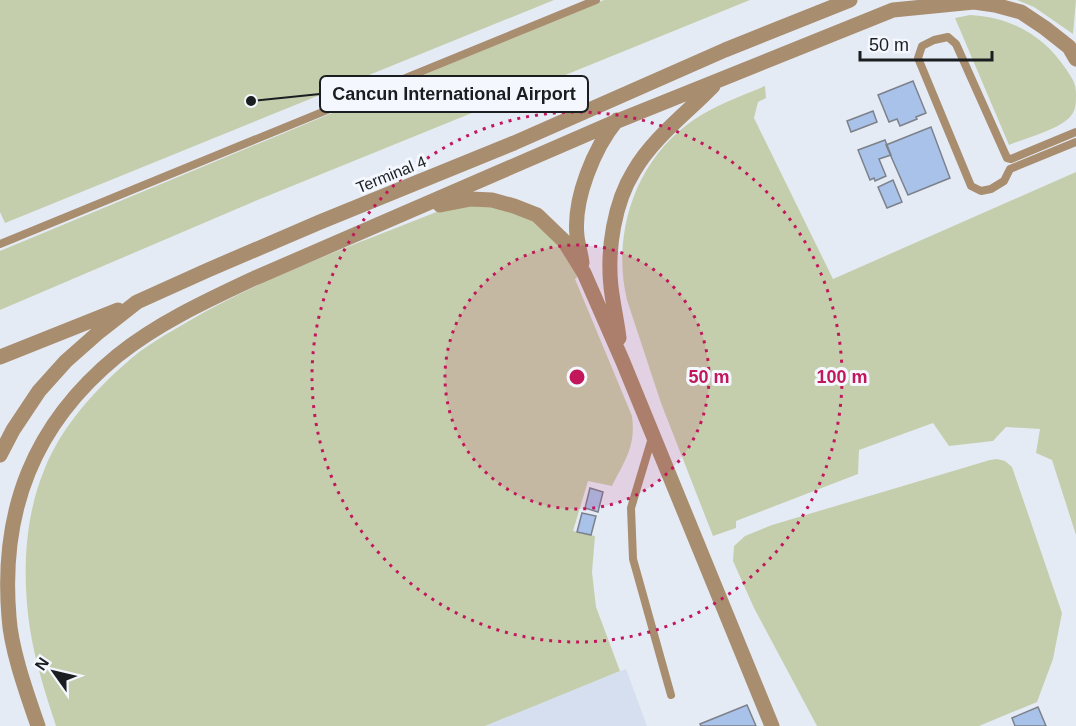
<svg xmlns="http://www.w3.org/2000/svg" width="1076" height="726" font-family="Helvetica,sans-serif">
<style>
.built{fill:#d5dfef}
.green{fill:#c5ceac}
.building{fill:#a9c2e9;stroke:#7c818a;stroke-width:1.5}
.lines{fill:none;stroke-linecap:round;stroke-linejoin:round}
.service{stroke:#a98d6f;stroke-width:8}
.minor{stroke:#a98d6f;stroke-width:15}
.ring{fill:none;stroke:#c2185b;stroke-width:3;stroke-dasharray:3 6}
.labels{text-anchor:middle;stroke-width:6;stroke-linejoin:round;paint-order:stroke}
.street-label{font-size:16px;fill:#1b1e21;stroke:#f4f8fe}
.centre{fill:#c2185b;stroke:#f4f8fe;stroke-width:3}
.ring-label{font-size:18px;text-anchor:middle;font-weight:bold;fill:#c2185b;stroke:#f4f8fe;stroke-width:6;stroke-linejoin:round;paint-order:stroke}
.leader{fill:none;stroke:#1b1e21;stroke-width:2}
.callout-dot{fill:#1b1e21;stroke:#f4f8fe;stroke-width:2}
.callout{fill:#f4f8fe;stroke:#1b1e21;stroke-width:2}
.callout-label{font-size:18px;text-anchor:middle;font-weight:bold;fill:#1b1e21}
</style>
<rect width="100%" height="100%" fill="#e5ebf5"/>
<path class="built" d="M626 669 647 726H485L615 673Z"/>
<path class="green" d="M0 0H554L5 223 0 212Z
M604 0H750L253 202 0 310V251Z
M1017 0H1076L1073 34 1034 7Z
M970 15C1010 17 1044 35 1066 69 1072 78 1076 83 1076 94 1076 104 1076 112 1068 119 1054 131 1026 138 1009 145L955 18Z
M765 86 766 98 758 102 754 118 833 279 1076 172V535L1052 460 1036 453 1040 429 1006 427 993 441 949 446 933 423 859 450 858 474 736 521V528L713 536 661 403 627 300C611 233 636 158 695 119 716 105 741 96 765 86Z
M463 203C479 205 495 206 510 209 540 217 563 250 583 272L575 279 632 416C636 446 625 460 612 486L588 481 573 531 595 536 592 572 596 607 620 671 485 726H56C46 695 35 662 30 629 22 577 24 517 45 468 61 428 93 392 125 364 144 346 167 334 189 321 268 275 354 245 439 211Z
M997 459 1005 461 1012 467 1062 613 1053 659 1037 702 979 726H817L754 608 733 561 734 546 745 536 772 525 990 460Z"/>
<path class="building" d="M913 81 926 113 916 117 917 119 900 126 897 119 889 122 878 95Z
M873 111 877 122 851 132 847 121Z
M931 127 950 178 908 195 886 145Z
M885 140 891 155 879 159 886 176 875 181 874 178 870 180 858 150Z
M893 180 902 202 887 208 878 187Z
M590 488 603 492 598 512 585 508Z
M582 513 596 516 591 535 577 532Z
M747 705 756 726H701L700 724Z
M1038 707 1046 726H1015L1012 718Z"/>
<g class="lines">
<path class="service" d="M1076 132 1011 159 1007 158 956 44 948 37 934 40 922 46 918 58 971 186 981 191 991 189 1004 181 1010 169 1076 142
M0 244 596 0
M652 438 631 508 633 559 671 695"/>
<path class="minor" d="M440 205 471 199 492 200 514 206 537 215 564 241 584 273 623 362 772 726
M582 263C581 254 578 245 577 236 573 199 594 148 617 120
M619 338C617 321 613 304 611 287 607 250 614 203 634 171 653 138 687 113 713 86
M0 357 118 310
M0 455 13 430 39 391 66 361 100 331 137 302 208 270 320 222 514 143 725 50 850 0
M38 726C27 694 11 650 9 617 0 510 34 424 117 356 158 323 208 300 255 278L615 122 893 10 974 2 995 5 1021 12 1045 28 1069 47 1076 59"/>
</g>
<circle cx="577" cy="377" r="132" fill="#c2185b" fill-opacity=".12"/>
<g class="ring">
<circle cx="577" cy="377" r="132"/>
<circle cx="577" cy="377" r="265"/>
</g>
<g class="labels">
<g class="street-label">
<text transform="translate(391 174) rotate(-22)" y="6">Terminal 4</text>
</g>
</g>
<circle cx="577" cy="377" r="9" class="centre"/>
<g class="ring-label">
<text x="709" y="383">50 m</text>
<text x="842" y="383">100 m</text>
</g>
<path class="leader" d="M251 101L320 94"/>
<circle class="callout-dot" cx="251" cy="101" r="6"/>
<rect class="callout" x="320" y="76" width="268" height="36" rx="6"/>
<g class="callout-label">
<text x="454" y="100">Cancun International Airport</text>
</g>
<g transform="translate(54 672) rotate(304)" stroke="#f4f8fe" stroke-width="4.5" paint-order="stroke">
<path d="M0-4.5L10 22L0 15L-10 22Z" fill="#1b1e21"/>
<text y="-9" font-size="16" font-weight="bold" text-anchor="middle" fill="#1b1e21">N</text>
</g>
<path d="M860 51v9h132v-9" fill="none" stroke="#1b1e21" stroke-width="3"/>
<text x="869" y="51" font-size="18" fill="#1b1e21" stroke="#f4f8fe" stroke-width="4.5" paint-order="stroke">50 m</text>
</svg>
